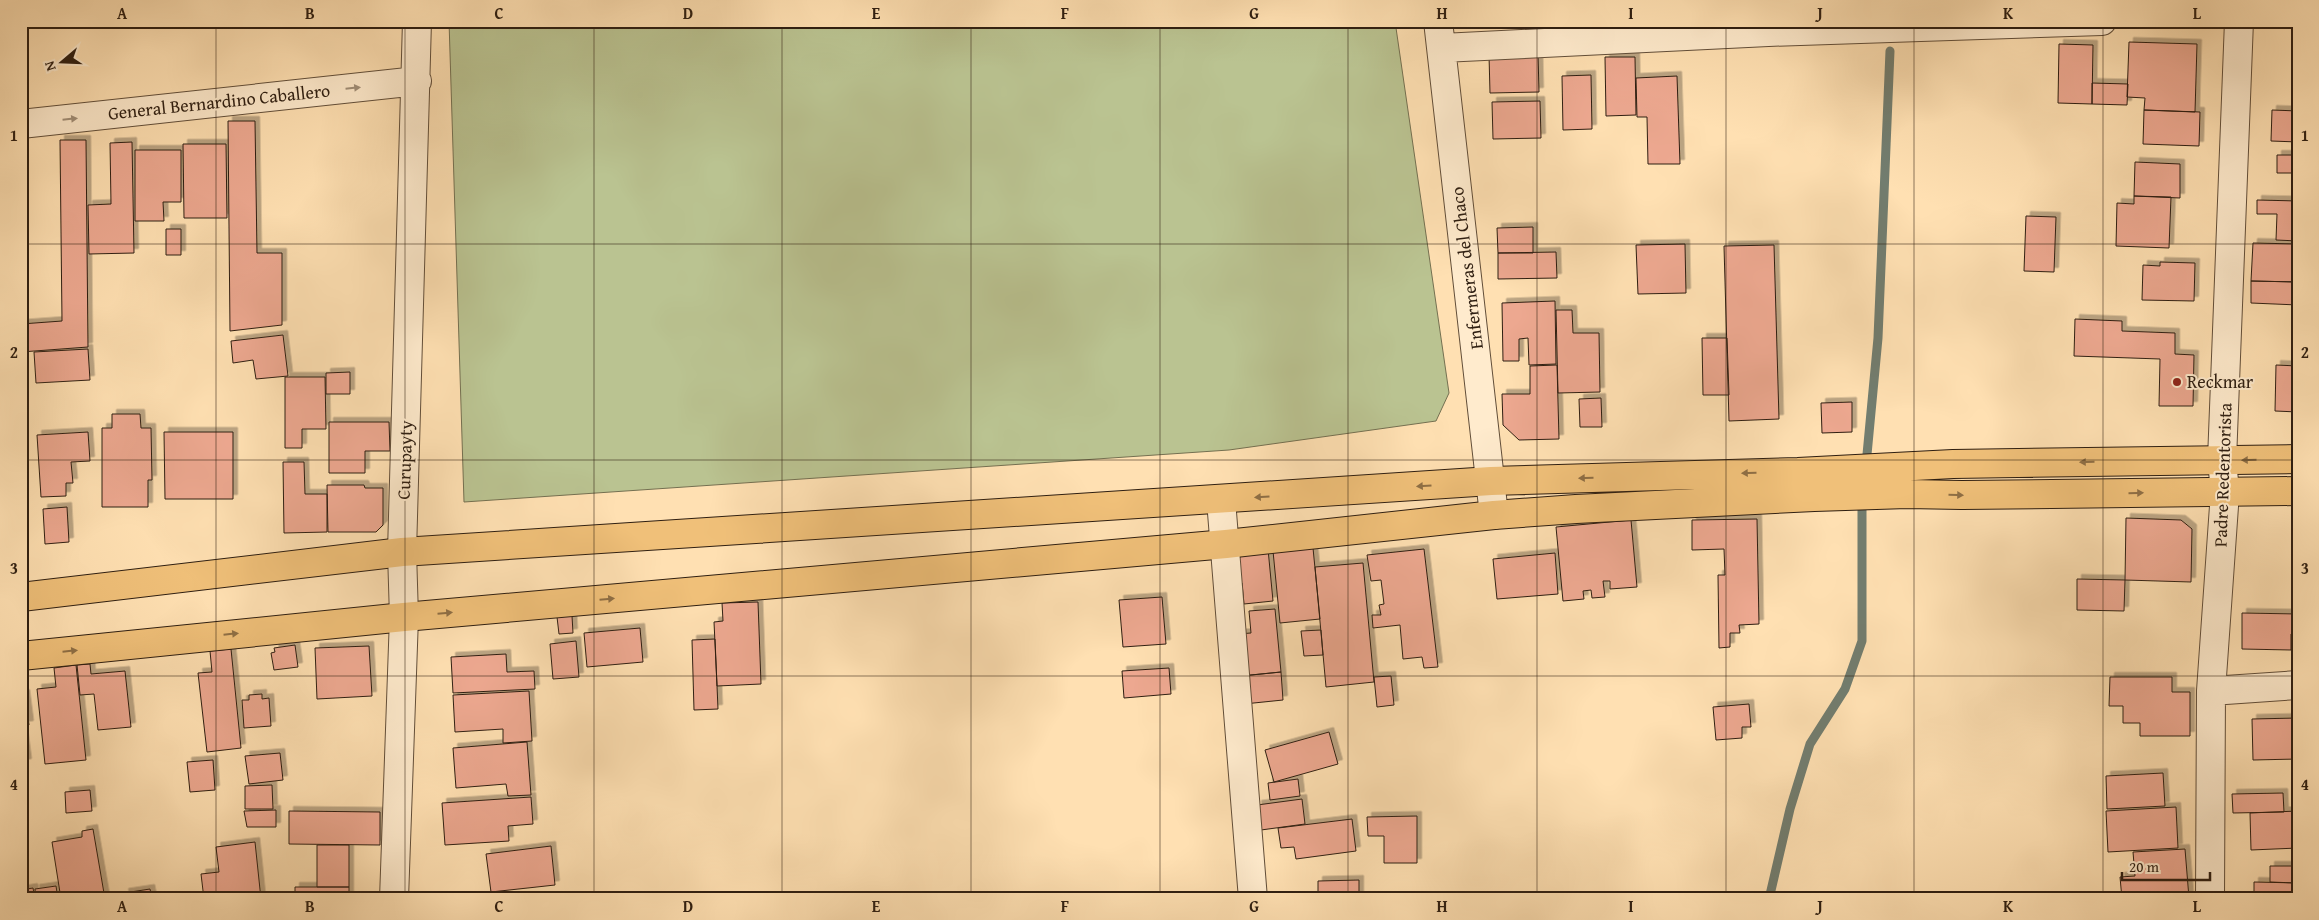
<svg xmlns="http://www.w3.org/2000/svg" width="2319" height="920" font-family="'Gentium Book Plus',serif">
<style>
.green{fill:#bac391;stroke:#747051}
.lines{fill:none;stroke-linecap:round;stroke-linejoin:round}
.stream{stroke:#727d6f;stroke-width:9}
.building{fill:#eda890;stroke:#2e1e11;filter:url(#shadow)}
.minor-casing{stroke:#624e39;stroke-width:30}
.major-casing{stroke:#2e1e11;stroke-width:30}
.minor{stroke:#ffebcd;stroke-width:28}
.major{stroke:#f0c079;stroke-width:28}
.oneway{fill:#a18f78}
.oneway2{fill:#8f6f45}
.grid{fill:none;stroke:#2e1e11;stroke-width:1;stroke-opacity:0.55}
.poi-dot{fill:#8f2418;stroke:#ffebcd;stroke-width:2}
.labels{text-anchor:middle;stroke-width:4;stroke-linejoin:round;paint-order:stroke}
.street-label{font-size:18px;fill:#2e1e11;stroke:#ffebcd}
.poi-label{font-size:18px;fill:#2e1e11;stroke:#ffebcd;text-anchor:start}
.neatline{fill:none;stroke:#2e1e11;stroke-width:2}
.grid-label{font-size:16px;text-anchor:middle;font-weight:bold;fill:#2e1e11}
</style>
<defs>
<filter id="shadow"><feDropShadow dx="4.5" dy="-4.5" stdDeviation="0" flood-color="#0004"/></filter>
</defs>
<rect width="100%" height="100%" fill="#ffe0b2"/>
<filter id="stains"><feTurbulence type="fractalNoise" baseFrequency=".004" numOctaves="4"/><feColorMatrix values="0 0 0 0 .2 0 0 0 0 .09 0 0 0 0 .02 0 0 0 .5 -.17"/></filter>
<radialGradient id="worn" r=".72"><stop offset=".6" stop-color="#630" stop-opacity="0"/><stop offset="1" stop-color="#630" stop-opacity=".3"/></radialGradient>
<path class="green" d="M449 21H1395L1449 393 1436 421 1229 450 464 502Z"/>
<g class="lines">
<path class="stream" d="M1866 465 1878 338 1890 51
M1769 899 1790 809 1810 744 1845 689 1862 641V498"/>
</g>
<path class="building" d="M453 21H497V26L454 28Z
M2129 42 2197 44 2195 112 2144 110 2145 98 2127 97Z
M2059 44 2093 45 2092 104 2058 103Z
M1538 54 1539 92 1490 93 1489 55Z
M1605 57H1635L1636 115 1606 116Z
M1591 75 1592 129 1563 130 1562 76Z
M1677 76 1680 164H1648L1647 117H1637L1636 78Z
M2092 83 2128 84 2127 105 2092 104Z
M1540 101 1541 138 1493 139 1492 102Z
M2144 110 2200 112 2199 146 2143 144Z
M2272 110 2298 111V142L2271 141Z
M228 121H255L257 253H282V325L230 331Z
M60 140H86L88 347 21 352V324L62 321Z
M132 142 134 253 89 254 88 205 111 204 110 143Z
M183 144H226L227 218H184Z
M135 150H181V202H163L164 221H135Z
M2277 155H2298V173H2277Z
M2135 162 2180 164V198L2134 196Z
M2294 183H2298V201H2294Z
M2134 196 2171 197 2169 248 2116 246 2117 203 2134 204Z
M2257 200 2298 201V241L2276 240 2277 214H2257Z
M2026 216 2056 217 2054 272 2024 271Z
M1533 227V253H1498L1497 228Z
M166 229H181V255H166Z
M2253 243 2298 244V282L2251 281Z
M1685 244 1686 293 1638 294 1636 245Z
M1774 245 1779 419 1729 421 1724 246Z
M1556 252 1557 278 1498 279V253Z
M2160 262 2195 263 2194 301 2142 300 2143 265 2160 266Z
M2251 281 2298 282V305L2251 303Z
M1555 301 1556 364 1529 365 1528 338 1519 339V361H1503L1502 303Z
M1556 310H1572L1573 333H1599L1600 392 1558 393Z
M2075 319 2122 321V331L2175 333V354L2194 355 2193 406H2159L2160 359 2074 356Z
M283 335 288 376 256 379 253 360 233 363 231 341Z
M1702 338H1727L1729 395H1703Z
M88 349 90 380 36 383 34 352Z
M1557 365 1559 439 1519 440 1503 425 1502 394H1530V366Z
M2276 365 2298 366V412L2275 411Z
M350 372V394H326V373Z
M285 377H325L326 429H302V448H285Z
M1601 398 1602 427H1580L1579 399Z
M1852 402V432L1822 433 1821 403Z
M112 414H140L141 428H151L152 480H148V507H102V428H112Z
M329 422H389L390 451H365V473H329Z
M88 432 90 461 71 462 73 483H66V496L41 497 37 435Z
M164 432H233V499H165Z
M283 462H304L305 494H327V532L284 533Z
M327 485H364L365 488H383V525L376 532H328Z
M67 507 69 542 45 544 43 509Z
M2126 518 2181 520 2192 529 2191 582 2125 580Z
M1757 519 1759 624 1739 625 1740 633H1730V647L1719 648 1718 575H1725L1724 549 1692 550V520Z
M1631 520 1637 587 1610 589V581H1603L1605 597 1592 598 1591 590 1583 591 1584 599 1563 601 1556 527Z
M1313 548 1320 619 1280 623 1273 551Z
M1268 549 1273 601 1244 604 1242 583 1232 584 1229 552Z
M1424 549 1438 667 1424 668 1422 657 1403 659 1400 625 1373 628 1372 615H1381L1379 605 1384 604 1381 580 1371 581 1367 555Z
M1555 553 1558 594 1497 599 1493 559Z
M1363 563 1374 682 1326 687 1315 567Z
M2077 579 2125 580 2124 611 2077 610Z
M1162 597 1166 644 1123 647 1119 600Z
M758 602 761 684 717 686 714 622 723 621 722 603Z
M1275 609 1281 672 1241 676 1237 634 1251 633 1249 611Z
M2242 613 2298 614V634H2291V650L2242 649Z
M572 616 573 633 559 634 557 617Z
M640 628 643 662 587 667 584 633Z
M1321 630 1323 655 1304 656 1301 631Z
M715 639 718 709 694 710 692 640Z
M576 641 579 677 553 679 550 644Z
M295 645 298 667 274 670 271 653 275 652 274 648Z
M369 646 372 696 317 699 315 648Z
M231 649 241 748 207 752 198 673 212 672 210 651Z
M506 654 507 672 534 671 535 689 453 693 451 657Z
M90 664 91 674 125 671 131 727 98 730 94 694 80 695 77 665Z
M76 665 86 760 45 764 37 689 56 687 54 668Z
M1169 668 1171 694 1124 698 1122 671Z
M1281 672 1283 700 1244 704 1241 676Z
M1391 676 1394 705 1377 707 1374 677Z
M2110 677H2172V692H2190V736H2140V723H2123V706H2109Z
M529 691 532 741 503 743V729L455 732 453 695Z
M25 694 29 725 22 726 27 763 21 764V695Z
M262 694V699L269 698 271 726 244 728 242 700H249V695Z
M1749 704 1751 727H1742V738L1716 740 1713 707Z
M2298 718V759L2253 760 2252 719Z
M1329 732 1338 764 1274 782 1265 750Z
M527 742 531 795 508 796 506 784 456 788 453 748Z
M280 753 283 780 249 784 245 756Z
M213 760 215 790 190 792 187 762Z
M2163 773 2165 806 2107 809 2106 776Z
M1298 779 1300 796 1270 800 1268 783Z
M272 785 273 809H245V786Z
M90 790 92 811 66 813 65 792Z
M2283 793 2284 812 2233 813 2232 794Z
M531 797 533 824 508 826 509 841 445 845 442 803Z
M1302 799 1305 824 1261 830 1257 805Z
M2176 807 2178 848 2108 852 2106 811Z
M276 810V827H247L244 811Z
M289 811 380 812V845L289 844Z
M2298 811V848L2251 850 2250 813Z
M1417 816V863H1384V836H1368L1367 817Z
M1352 819 1356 851 1296 859 1294 847 1281 848 1278 828Z
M93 829 105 899H61L52 842 82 837V831Z
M255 842 261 899H204L201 874 219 872 216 847Z
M317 845H349V887H317Z
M551 846 555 885 491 892 486 854Z
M2185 849 2189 898 2195 899H2122L2120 877 2135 876 2133 852Z
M2270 866H2297L2296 883 2270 882Z
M1359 880V899H1318V881Z
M2254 882 2298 883V899H2254Z
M56 886 58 899H36L35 889Z
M295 887H349V899H295Z
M33 888 35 899H21V890Z
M150 889 152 899H125L124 893Z"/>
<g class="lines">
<g class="minor-casing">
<path id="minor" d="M1438 21 1494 515
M1442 48 1768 32 2102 21
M21 124 417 81
M1221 500 1253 899
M2211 691 2298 685
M394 899 404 617 402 552 417 21
M2210 899 2211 691 2225 492 2222 460 2239 21"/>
</g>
<g class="major-casing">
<path id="major" d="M21 597 402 552 1491 481 1798 472 1953 464 2298 459
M21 656 404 617 1226 544 1494 515 1576 509 1814 497 1907 494 1962 495 2298 491"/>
</g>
<use href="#minor" class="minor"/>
<use href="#major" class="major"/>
</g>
<defs><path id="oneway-solid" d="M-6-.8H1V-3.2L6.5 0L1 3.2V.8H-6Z" transform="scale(1.25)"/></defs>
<g class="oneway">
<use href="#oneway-solid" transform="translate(353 88) rotate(-6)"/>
<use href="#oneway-solid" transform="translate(70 119) rotate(-6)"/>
</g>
<g class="oneway2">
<use href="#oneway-solid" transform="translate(2249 460) rotate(179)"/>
<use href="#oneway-solid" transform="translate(2087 462) rotate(179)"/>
<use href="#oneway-solid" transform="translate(1749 473) rotate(178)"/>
<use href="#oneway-solid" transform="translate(1586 478) rotate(178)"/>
<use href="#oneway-solid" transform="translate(1424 486) rotate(176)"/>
<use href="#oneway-solid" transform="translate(2136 493) rotate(-1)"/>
<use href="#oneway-solid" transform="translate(1956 495) rotate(1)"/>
<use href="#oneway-solid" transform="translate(1262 497) rotate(176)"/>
<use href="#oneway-solid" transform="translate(607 599) rotate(-5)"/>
<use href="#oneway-solid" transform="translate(445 613) rotate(-5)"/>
<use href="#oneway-solid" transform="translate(231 634) rotate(-6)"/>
<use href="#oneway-solid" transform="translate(70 651) rotate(-6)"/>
</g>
<path class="grid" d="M216 21V899M405 21V899M594 21V899M782 21V899M971 21V899M1160 21V899M1348 21V899M1537 21V899M1726 21V899M1914 21V899M2103 21V899M21 244H2298M21 460H2298M21 676H2298"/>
<circle class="poi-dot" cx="2177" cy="382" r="5"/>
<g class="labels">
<g class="street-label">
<text transform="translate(219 102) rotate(-6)" y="6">General Bernardino Caballero</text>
<text transform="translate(1467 268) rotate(-97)" y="6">Enfermeras del Chaco</text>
<text transform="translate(405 460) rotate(-88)" y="6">Curupayty</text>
<text transform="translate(2223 475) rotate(-88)" y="6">Padre Redentorista</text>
</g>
<g class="poi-label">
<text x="2187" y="388">Reckmar</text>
</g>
</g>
<rect width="2319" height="920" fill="none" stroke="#ffe0b2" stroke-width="55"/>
<g transform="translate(62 62) rotate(251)" stroke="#ffebcd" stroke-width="4" paint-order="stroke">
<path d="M0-4L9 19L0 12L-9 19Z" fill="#2e1e11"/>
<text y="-8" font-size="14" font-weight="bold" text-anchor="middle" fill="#2e1e11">N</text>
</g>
<path d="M2122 872v8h88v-8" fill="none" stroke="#2e1e11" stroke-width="2.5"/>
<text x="2129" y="872" font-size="15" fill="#2e1e11" stroke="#ffebcd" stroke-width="4" paint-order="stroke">20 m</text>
<rect x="28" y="28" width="2264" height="864" class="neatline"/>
<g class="grid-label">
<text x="122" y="19">A</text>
<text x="310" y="19">B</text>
<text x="499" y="19">C</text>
<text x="688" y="19">D</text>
<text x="876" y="19">E</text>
<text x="1065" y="19">F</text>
<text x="1254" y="19">G</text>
<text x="1442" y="19">H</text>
<text x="1631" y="19">I</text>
<text x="1820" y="19">J</text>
<text x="2008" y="19">K</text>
<text x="2197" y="19">L</text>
<text x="14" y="141">1</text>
<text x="2305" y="141">1</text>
<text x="14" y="358">2</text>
<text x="2305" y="358">2</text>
<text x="14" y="574">3</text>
<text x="2305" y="574">3</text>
<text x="14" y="790">4</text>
<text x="2305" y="790">4</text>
<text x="122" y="912">A</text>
<text x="310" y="912">B</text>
<text x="499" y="912">C</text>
<text x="688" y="912">D</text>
<text x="876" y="912">E</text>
<text x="1065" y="912">F</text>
<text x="1254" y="912">G</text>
<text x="1442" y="912">H</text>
<text x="1631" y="912">I</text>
<text x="1820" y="912">J</text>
<text x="2008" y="912">K</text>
<text x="2197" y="912">L</text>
</g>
<rect width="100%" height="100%" filter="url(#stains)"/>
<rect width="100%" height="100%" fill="url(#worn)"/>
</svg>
